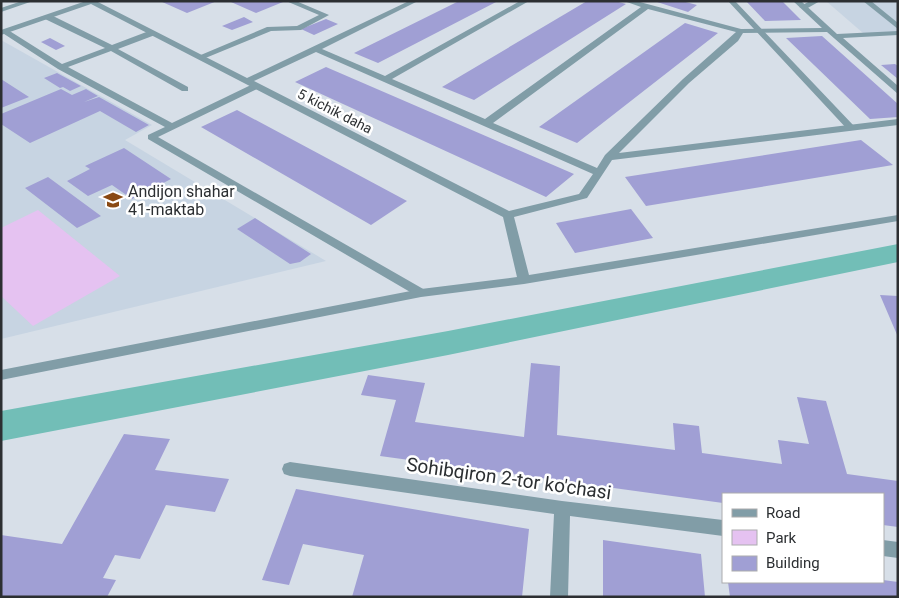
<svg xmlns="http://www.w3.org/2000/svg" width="899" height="598" font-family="Roboto,sans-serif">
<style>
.built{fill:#c7d4e2}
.green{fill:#e5c2f1}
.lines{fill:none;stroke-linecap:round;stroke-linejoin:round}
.canal{fill:#72beb7;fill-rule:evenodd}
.building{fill:#a09fd4}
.lane{fill:#819da7;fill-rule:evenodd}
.street{fill:#819da7;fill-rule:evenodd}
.labels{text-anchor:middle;stroke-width:5;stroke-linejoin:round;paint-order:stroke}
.far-street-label{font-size:14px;fill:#2c2f32;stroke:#fff}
.poi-label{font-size:16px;fill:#2c2f32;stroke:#fff;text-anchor:start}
.near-street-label{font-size:19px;fill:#2c2f32;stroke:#fff}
</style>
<rect width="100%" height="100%" fill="#d7dfe8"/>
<path class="built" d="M826 1H898V33H863Z
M1 40 152 125 125 140 326 261 1 339Z"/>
<path class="green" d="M38 210 120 276 33 326 1 296V228Z"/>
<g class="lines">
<path class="canal" d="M898 244V262L448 355 1 441V411L448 331Z"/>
</g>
<path class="building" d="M160 1H217L187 13Z
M234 1H280L283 2 256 13 231 2Z
M459 1H498L378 63 354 53Z
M587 1H615L626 4 474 100 442 87Z
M654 1H682L697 5 688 12Z
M746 1H782L801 20 765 21Z
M244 17 253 22 232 30 222 26Z
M326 19 338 24 314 35 301 29Z
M685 23 718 33 577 143 539 127Z
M822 36 898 104V117L870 119 786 38Z
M50 38 65 46 56 50 41 42Z
M895 64 898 66V79L881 65Z
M326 67 574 174 546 197 295 82Z
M57 73 81 86 70 91 63 87 60 88 44 78Z
M1 79 29 97 1 108Z
M61 89 72 95 86 89 98 96 84 102 99 97 149 125 136 132 100 111 30 143 1 124V114Z
M237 110 407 201 371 225 201 127Z
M861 140 893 165 646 206 625 177Z
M124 148 171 179 132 199 112 185 88 196 67 181 90 169 85 166Z
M48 177 101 216 77 228 25 188Z
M631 209 653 238 575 253 556 223Z
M255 218 311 254 300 262 290 264 237 229Z
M880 295 898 296V337Z
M531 363 560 366 557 435 675 450 673 423 699 426 702 453 782 464 778 440 809 444 797 397 826 401 847 474 898 481V527L883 525V494H723V503L380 456 396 400 361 395 368 375 425 383 415 422 524 437Z
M124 434 170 439 155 470 229 479 215 512 166 505 140 559 115 555 103 578 116 580 107 597H1V535L62 544Z
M296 489 529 529 522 597H352L364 555 303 544 289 585 262 580Z
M603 540 701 554 705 597 603 596Z
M883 580 898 582V597H730L728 582H883Z"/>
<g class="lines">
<path class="lane" d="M286 1H296L329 15 301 30 271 31 203 59 196 57 267 27 297 26 319 15Z
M728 1H735L854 126V130H848Z
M810 1H820L806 9 799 7Z
M863 1H871L898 23V29Z
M45 15H51L112 45 149 31H155V35L118 49 188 87V91H182L111 51 68 67 172 123 253 84H259V88L158 137 425 290 427 293 425 296H417L148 139V135L165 127 58 69 1 32 8 30 62 64 105 48 45 19Z"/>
<path class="street" d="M22 1H33L1 12V8Z
M86 1H96L247 78 409 1H418L322 49 385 76 520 1H529L392 79 485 119 641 7 624 1H636L741 29 822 28 793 1H801L837 34 898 31V35L843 38 898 86V94L827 32 743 33 738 41 689 83 619 153 898 119V125L612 160 587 198 514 217 529 275 898 215V221L524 284 421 297 1 380V370L421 289 517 277 503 217 91 4 1 35V30ZM648 9 736 32 683 79 605 155 597 168 493 123ZM316 52 593 174 579 194 509 211 254 81Z
M290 462 562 501 723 520V536L570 516 568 597H550L554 514 290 476 284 474 282 469 284 464Z
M883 540 898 542V558L883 556Z"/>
</g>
<defs>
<g id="school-bare" transform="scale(1.5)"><path d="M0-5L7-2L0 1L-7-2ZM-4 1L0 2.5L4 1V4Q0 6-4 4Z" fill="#894913" stroke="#fff" stroke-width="2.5" paint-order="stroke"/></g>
</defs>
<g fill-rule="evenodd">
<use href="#school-bare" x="113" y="200"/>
</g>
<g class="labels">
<g class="far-street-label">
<text transform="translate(335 111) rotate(27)" y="5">5 kichik daha</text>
</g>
<g class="poi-label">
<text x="128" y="197">Andijon shahar<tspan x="128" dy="18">41-maktab</tspan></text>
</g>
<g class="near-street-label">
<text transform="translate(509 478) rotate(8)" y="7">Sohibqiron 2-tor ko'chasi</text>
</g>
</g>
<rect width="899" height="598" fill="none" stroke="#2c2f32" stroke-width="5"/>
<rect x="722" y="493" width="162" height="90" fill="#ffffff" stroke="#abacad"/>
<rect x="732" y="509" width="25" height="8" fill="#819da7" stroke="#abacad"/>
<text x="766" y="518" font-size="15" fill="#2c2f32">Road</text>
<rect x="732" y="530" width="25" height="15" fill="#e5c2f1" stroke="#abacad"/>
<text x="766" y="543" font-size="15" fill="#2c2f32">Park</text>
<rect x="732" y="556" width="25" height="15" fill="#a09fd4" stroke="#abacad"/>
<text x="766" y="568" font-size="15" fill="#2c2f32">Building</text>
</svg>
